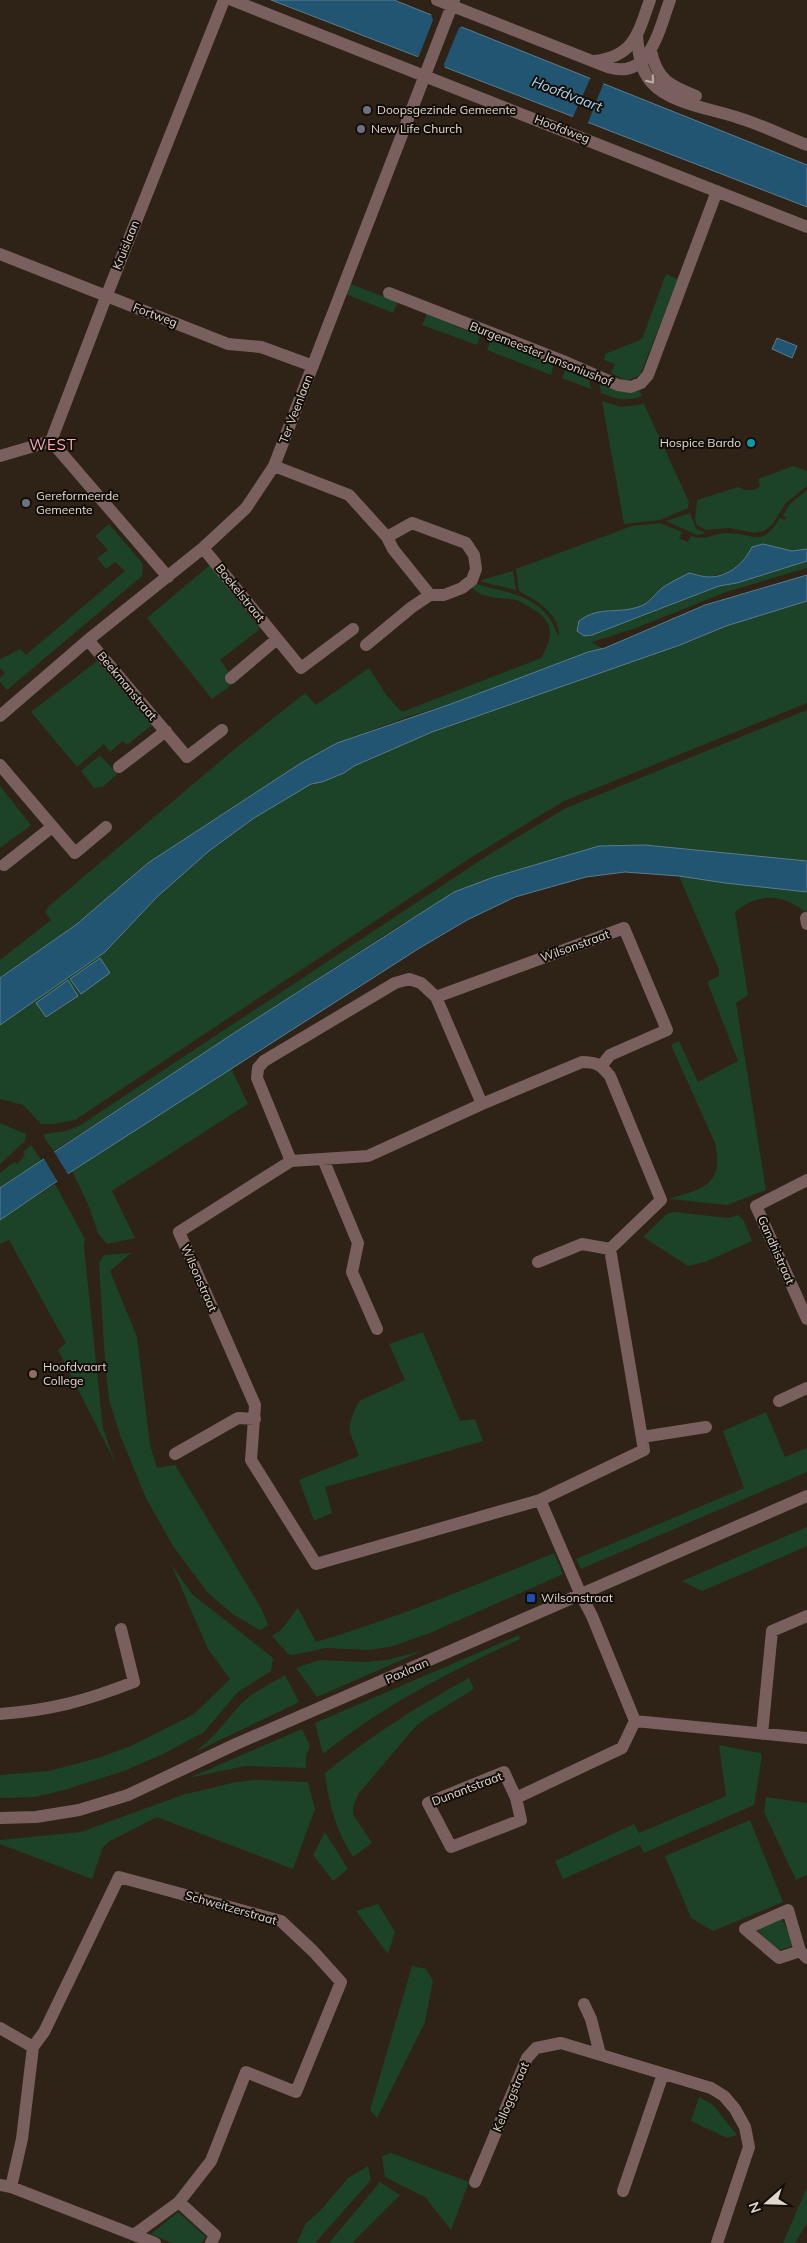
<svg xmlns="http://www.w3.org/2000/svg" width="807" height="2243" font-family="Mulish,sans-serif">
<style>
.green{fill:#1c4327}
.water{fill:#215571;stroke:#5a7c8d}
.pier{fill:#2f2216}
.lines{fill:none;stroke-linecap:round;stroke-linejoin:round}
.minor{stroke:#79605f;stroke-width:12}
.oneway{stroke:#bcada8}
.worship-dot{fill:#6b7280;stroke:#130d08;stroke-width:2}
.culture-dot{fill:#0f9aa8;stroke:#130d08;stroke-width:2}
.education-dot{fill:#8d6e63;stroke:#130d08;stroke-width:2}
.transit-dot{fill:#1a4fb4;stroke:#130d08;stroke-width:2}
.labels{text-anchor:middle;stroke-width:4;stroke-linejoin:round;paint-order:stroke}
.poi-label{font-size:12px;fill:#e0d7cf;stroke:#130d08;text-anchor:start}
.street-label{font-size:12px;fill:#e0d7cf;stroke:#130d08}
.water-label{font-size:14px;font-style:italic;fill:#acd9f5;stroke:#130d08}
.quarter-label{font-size:15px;letter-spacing:1px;fill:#feaab8;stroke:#130d08}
</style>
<rect width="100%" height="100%" fill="#2f2216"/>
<path class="green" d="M666 274 678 279 640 375 627 381 611 373 615 364 604 360 605 354 642 339Z
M350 284 398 302 393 313 346 294Z
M427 314 480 336 477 345 422 325Z
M491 339 554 363 551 375 487 350Z
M566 369 589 377 591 389 562 378Z
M599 382 632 392 640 391 642 396C626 402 616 399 601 393Z
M602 401 621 407 644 404 689 502 688 508 660 520 624 524Z
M793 466 807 471V486L786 503 772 525 764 531 755 533 729 528 706 530 697 525 695 520 697 500 738 487C746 491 753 492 760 486L758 479Z
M807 490V549L805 550 792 551 763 544 730 572 709 577 689 573 662 588 643 606 618 612 606 610 630 621 719 586 737 583 807 561V568L726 592 636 628 592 642 603 649 588 652 451 704 410 716 337 743 301 763 148 863 77 924 0 978V960L51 920 45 912 49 906 237 747 305 693 316 705 369 668 387 696 402 712 541 658C553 637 555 623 533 609 528 607 524 603 519 601 504 596 482 601 472 587L477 584C502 592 529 593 548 616 553 622 555 630 559 636 560 614 537 601 519 591L516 569 632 526 660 523 682 532 679 538 688 542 691 536C704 541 712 534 726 533 752 532 761 550 780 518L785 520 786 518 783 515 790 504Z
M690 513 696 529 706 533 697 535 666 521Z
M109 524 143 564 142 576 7 690 0 682V678L5 673 0 668V659L20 649 26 655 125 571 115 562 106 569 97 558 108 550 95 536Z
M210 565 260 629 220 660 236 682 212 699 147 618Z
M513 571 516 590 482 582 481 580Z
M807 601V703L564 801 467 860 75 1120 54 1124H41L23 1105 0 1099V1025L105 952 157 897 209 851 254 818 311 783 322 782 344 773 354 766 432 732 680 645 726 626Z
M97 661 152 725 127 745 123 741 110 752 104 744 77 767 31 712Z
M807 710V861L645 845 599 846 403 923 54 1151 45 1139 44 1134 66 1131 79 1126 490 854 564 809Z
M100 755 117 774 103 787 94 788 81 771Z
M0 786 31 825 0 848Z
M679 876 725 883 807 892V913C782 894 760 892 735 912L748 995 736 1003 766 1190 727 1205 669 1199C704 1188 724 1186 715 1143L671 1045 679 1041 698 1082 738 1061 708 984 709 981 719 976V970Z
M231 1068 248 1104 112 1191 135 1238 107 1244 98 1233 88 1204 72 1171Z
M0 1123 26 1134 25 1141 0 1164Z
M31 1145 42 1161 0 1188V1173L14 1162 17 1164 25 1155 23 1152Z
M55 1184 85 1239 84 1247 103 1429 116 1464 58 1350 66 1343 9 1240 0 1244V1220Z
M674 1212 729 1218 738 1215 744 1221 752 1241 705 1262 688 1266 643 1237 667 1214Z
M131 1253 110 1271 137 1337 150 1445 157 1468 175 1465 261 1608 268 1625 260 1630 234 1615 208 1593 173 1546 146 1498 120 1435 109 1400 105 1361 99 1263 104 1255Z
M423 1332 460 1421 475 1419 483 1441 325 1487 332 1513 314 1521 299 1480 359 1456C348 1426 345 1432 359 1401L405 1380 389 1344Z
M766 1412 785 1457 807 1448V1472L581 1569 576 1559 744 1488 723 1431Z
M807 1527V1546L794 1552 702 1591 682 1581Z
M554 1553 563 1574 430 1633 390 1647 369 1650 326 1648 293 1655 288 1654 272 1636 281 1630 298 1608 316 1642C397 1618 476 1585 554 1553Z
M171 1564 192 1594 273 1658 271 1671 238 1692 204 1732 161 1755 124 1771 64 1790 35 1797 0 1798V1775L49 1771 98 1758 131 1746 194 1714 230 1679 208 1649Z
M519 1635 520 1639C450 1672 383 1705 323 1754L315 1723Z
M422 1651 317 1697 296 1668 319 1660 365 1662 386 1660Z
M285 1675 299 1702 195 1752C215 1737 226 1720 242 1703 254 1691 271 1684 285 1675Z
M469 1678 474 1689 428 1717 416 1726 359 1793 353 1807V1814L372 1843 353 1857C337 1833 328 1802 325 1773 370 1736 418 1706 469 1678Z
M302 1729 310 1746 306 1756V1768L245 1766 189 1778Z
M719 1745 760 1753 762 1756 754 1805 644 1853 640 1845 563 1879 555 1861 634 1824 639 1833 726 1796Z
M257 1780 308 1782 315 1809 293 1869 157 1817 110 1841 103 1847 92 1879 0 1844V1840L81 1832 182 1795 236 1782Z
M766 1797 807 1803V1875L796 1880 764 1812Z
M750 1820 783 1902 713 1931 691 1918 665 1856Z
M325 1832 348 1869 333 1881 313 1855Z
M378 1904 395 1932 388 1954 356 1911Z
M782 1919 794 1945 778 1951 757 1930Z
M412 1966 426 1969 433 1981 425 2022 377 2118 370 2110Z
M699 2097 713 2105 737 2135 727 2138 691 2121Z
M391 2153 469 2182 451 2230 425 2197 385 2177 382 2156Z
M368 2166 371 2180 315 2243H297L306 2223 320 2211 348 2178Z
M380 2182 400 2195 352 2243H329Z
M807 2187V2223L795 2243H783Z
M178 2212 206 2237 201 2243H172L151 2234Z"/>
<path class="water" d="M271 0H394L807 165V207Z
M777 338 797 346 792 358 772 349Z
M763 544 792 551 807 549V561L737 583 719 586 592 635 584 636 577 631 579 621C600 605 617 615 641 606 649 603 655 594 662 588 670 582 680 578 689 573 695 574 702 577 709 577 729 577 744 563 752 547Z
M807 575V601L726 626 680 645 432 732 354 766 344 773 322 782 311 784 254 818 209 851 157 897 105 952 0 1025V978L77 924 148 863 301 763 337 743 451 704 588 652 605 648 705 605Z
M645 845 807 861V892L725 883 679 876 625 872 586 877 515 897 467 920 418 949 72 1171 0 1220V1188L231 1035 454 892 494 877 599 846Z
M100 958 110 973 81 994 70 979Z
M68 980 78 996 46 1017 36 1003Z"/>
<path class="pier" d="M430 11 464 25 459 28 444 64 445 70 415 58 419 56 433 20Z
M591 77 604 82 587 125 572 119Z
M53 1150 69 1176 59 1184 43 1157Z"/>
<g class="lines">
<path class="minor" d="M232 0 807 227
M437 0 605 66C649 83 659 30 670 0
M637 35C638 50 640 70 651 82 670 104 713 109 739 118 762 125 784 136 807 145
M651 51C657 80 670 86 696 96
M595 61C635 56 638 33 650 0
M0 254 228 344 261 347 313 366
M389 293 563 361 618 385 631 387 641 383 648 375 717 191
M51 441 168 577
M0 456 51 441 106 297 224 0
M274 466 349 495 387 537 393 549 430 595
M203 548 301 668 353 629
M88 640 187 757 222 730
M366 645 412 607 430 595H444L462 588 472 580 476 569 474 555 466 543 412 523 387 537
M231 678 277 639
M0 716 88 640 203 548 246 508 274 466 454 0
M0 765 75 853 106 827
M119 767 166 731
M4 865 52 827
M806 918 807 924
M436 997 624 928 667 1030 610 1055 602 1065
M582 1062C597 1062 601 1065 610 1076L661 1200 610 1249 644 1450 540 1500 316 1564 251 1460 255 1405 179 1232 291 1161 368 1156 482 1104Z
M323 1159 358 1243 352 1272 377 1329
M291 1161 257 1078 258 1068 264 1061 395 983 409 979 421 983 436 997 482 1104
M807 1180 756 1206 807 1319
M538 1262 582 1244 610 1249
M779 1401 807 1388
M642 1437 706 1427
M175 1454 238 1418 255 1419
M540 1500 581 1595 592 1616 635 1721
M0 1714C52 1710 85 1701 134 1682L121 1629
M762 1734 772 1631 807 1616
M504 1772 516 1798 521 1820 451 1847 428 1803Z
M516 1798 622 1748 635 1721 807 1738
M0 1818 36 1817 79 1810 128 1795 236 1744 807 1496
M800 1951 779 1958 745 1929 788 1910 800 1951 807 1958
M584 2004 591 2019 600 2054
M0 2028 33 2047
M475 2182 527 2058 536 2048 561 2043 711 2088 724 2096 735 2109 745 2127 749 2147 717 2243
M0 2185 11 2187 155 2243
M11 2187 22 2139 33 2047 44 2032 119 1877 281 1921 313 1951 341 1982 296 2092 246 2072 211 2161 179 2202 135 2234
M623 2191 663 2074
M179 2202 215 2235 211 2243"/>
</g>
<defs><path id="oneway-chevron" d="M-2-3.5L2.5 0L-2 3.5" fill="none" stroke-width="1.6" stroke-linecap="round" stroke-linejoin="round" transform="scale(1.25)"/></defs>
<use class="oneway" href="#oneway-chevron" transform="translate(651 80) rotate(51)"/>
<g class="worship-dot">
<circle cx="367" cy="110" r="5"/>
<circle cx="361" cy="129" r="5"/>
<circle cx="26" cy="503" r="5"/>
</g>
<circle class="culture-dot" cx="751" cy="443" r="5"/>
<circle class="education-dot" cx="33" cy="1374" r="5"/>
<rect class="transit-dot" x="526" y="1593" width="10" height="10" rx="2.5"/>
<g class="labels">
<g class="poi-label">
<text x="377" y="114">Doopsgezinde Gemeente</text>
<text x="371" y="133">New Life Church</text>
<text x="741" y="447" text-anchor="end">Hospice Bardo</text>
<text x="36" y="500">Gereformeerde<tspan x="36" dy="14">Gemeente</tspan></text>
<text x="43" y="1371">Hoofdvaart<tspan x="43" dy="14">College</tspan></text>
<text x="541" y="1602">Wilsonstraat</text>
</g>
<g class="street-label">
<text transform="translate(562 129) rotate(21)" y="4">Hoofdweg</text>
<text transform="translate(126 245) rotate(-68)" y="4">Kruislaan</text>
<text transform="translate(155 315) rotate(21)" y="4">Fortweg</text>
<text transform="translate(541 354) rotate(22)" y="4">Burgemeester Jansoniushof</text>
<text transform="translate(296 409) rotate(-69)" y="4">Ter Veenlaan</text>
<text transform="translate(240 593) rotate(51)" y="4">Boekelstraat</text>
<text transform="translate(127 686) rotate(50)" y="4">Beekmanstraat</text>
<text transform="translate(575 946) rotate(-20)" y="4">Wilsonstraat</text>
<text transform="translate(776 1250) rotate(66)" y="4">Gandhistraat</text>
<text transform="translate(199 1278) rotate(66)" y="4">Wilsonstraat</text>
<text transform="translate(407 1671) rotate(-24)" y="4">Paxlaan</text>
<text transform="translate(467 1789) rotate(-21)" y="4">Dunantstraat</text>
<text transform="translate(231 1908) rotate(16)" y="4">Schweitzerstraat</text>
<text transform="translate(511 2097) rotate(-67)" y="4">Kelloggstraat</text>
</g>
<g class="water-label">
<text transform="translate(567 94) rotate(21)" y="5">Hoofdvaart</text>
</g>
<g class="quarter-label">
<text x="53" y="450">WEST</text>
</g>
</g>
<g transform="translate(767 2203) rotate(250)" stroke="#130d08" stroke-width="4" paint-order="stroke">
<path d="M0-4L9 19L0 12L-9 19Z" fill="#e0d7cf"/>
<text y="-8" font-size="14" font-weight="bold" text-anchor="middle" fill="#e0d7cf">N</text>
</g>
</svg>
